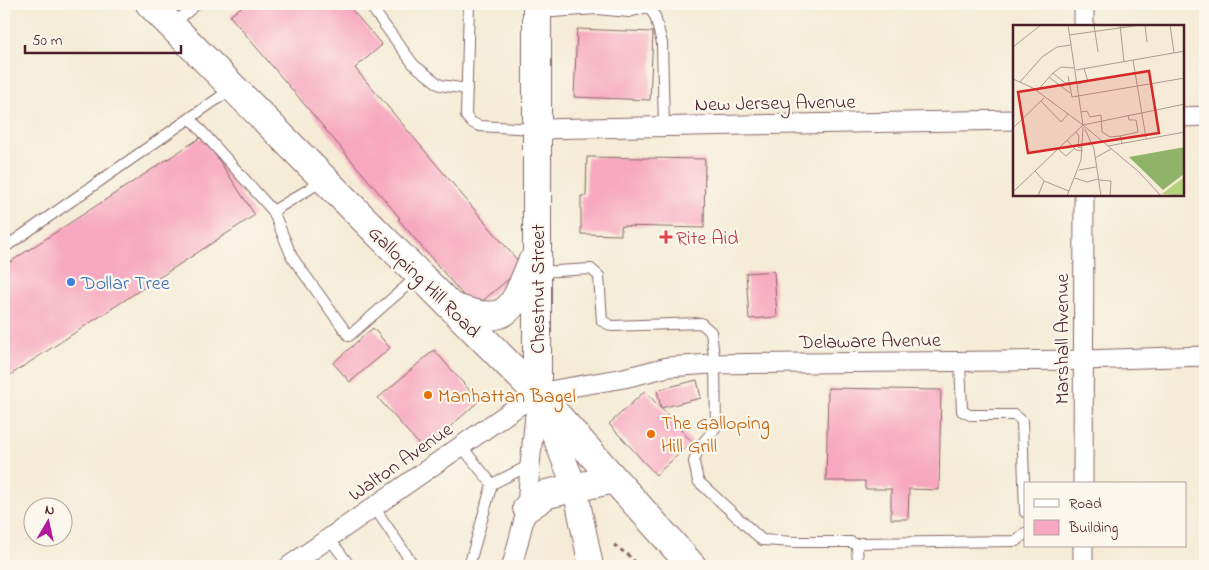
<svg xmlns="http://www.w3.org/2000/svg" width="1209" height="570" font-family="'Indie Flower',sans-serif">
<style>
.building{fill:#f7a8c0}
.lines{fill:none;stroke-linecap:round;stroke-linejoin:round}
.service-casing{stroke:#866667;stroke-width:12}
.minor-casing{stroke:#866667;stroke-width:21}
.tertiary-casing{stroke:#866667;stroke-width:26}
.secondary-casing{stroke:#866667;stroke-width:30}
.path{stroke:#866667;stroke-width:3;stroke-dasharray:4 4;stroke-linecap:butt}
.service{stroke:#fff;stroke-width:10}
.minor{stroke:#fff;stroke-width:19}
.tertiary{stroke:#fff;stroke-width:24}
.secondary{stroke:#fff;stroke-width:28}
.health-dot{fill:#e0444e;stroke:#fbf7ec;stroke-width:2}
.shop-dot{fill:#3f7fe0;stroke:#fbf7ec;stroke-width:2}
.food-dot{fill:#e8710a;stroke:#fbf7ec;stroke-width:2}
.labels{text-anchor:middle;stroke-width:4.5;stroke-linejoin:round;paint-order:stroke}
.street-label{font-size:20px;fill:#4a1f2b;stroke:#fbf7ec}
.health-label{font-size:20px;fill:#be3a42;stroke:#fbf7ec;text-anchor:start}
.shop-label{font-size:20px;fill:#366cbe;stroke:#fbf7ec;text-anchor:start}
.food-label{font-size:20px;fill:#c56008;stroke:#fbf7ec;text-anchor:start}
.inset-road{fill:none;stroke:#b19992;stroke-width:1}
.view{fill:#d62828;fill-opacity:0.15;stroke:#d62828;stroke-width:2.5}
.inset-edge{fill:none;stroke:#4a1f2b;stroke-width:2.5}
</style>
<rect width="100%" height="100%" fill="#fbf7ec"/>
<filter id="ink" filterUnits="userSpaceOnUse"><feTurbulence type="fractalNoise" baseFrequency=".02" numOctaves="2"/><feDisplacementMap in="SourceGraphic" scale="10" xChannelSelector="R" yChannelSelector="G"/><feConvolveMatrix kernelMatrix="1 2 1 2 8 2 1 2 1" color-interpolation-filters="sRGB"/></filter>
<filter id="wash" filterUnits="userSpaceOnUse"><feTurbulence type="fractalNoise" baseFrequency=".0096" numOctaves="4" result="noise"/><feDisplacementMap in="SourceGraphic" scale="20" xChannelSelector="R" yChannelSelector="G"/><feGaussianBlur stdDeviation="1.12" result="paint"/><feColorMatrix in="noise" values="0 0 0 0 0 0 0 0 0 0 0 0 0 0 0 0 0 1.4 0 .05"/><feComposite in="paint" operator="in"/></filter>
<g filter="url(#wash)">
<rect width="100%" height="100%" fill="#f5ebd6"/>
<g id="blocks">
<path class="building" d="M245 4H347L382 45 355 68 523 267 474 308 398 219 400 218 230 16Z
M577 29 653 32 650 100 574 97Z
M203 136 255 215 4 379V266Z
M587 157 705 159 704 228 621 226V235L581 234V196H586Z
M774 271 777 317 749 319 746 273Z
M373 328 390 348 350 382 333 363Z
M434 350 479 401 424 450 378 398Z
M697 380 701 398 661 408 657 390Z
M828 388 941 390 939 490 909 489 908 519H891V489H865V481H826Z
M645 391 692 442 656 475 609 424Z"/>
</g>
</g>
<g filter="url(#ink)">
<use href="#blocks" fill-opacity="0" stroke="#866667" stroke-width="1"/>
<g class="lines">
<g class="service-casing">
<path id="service" d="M369 4 414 65 440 85 467 89
M469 4 466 116 471 122 479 126 536 129
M648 7 655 16 662 43 664 127
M538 13 597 9 629 12 648 7 646 4
M173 24 197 4
M190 118 273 211 292 257 349 336 419 275
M273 211 324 180
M4 248 233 88
M539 272 591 269 599 276 602 321 612 326 701 323 711 332 715 364 716 427 698 449 694 462 698 481 762 540 795 542H851L857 545 858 566
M960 361 962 411 970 415H1015L1022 421 1025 512
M461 446 492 484 469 566
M492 484 530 465
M374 507 414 566
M329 538 350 566
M857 545 861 543 1017 541 1025 533"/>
</g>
<g class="minor-casing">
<path id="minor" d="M1084 26V4
M1183 117 1205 116
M537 129 1014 120
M1083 484 1084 195
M289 566 537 393 624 378 668 367 711 364 1084 360 1205 356
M512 566 527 508 530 465 537 395
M1083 566V546"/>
</g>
<g class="tertiary-casing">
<path id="tertiary" d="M541 402 575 488 591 566"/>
</g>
<g class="secondary-casing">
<path id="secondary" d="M150 4 537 393 692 566
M537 4V393
M453 307C509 328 512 310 532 262
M527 508 547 494 614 479"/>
</g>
<path class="path" d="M614 545 628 555 638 565"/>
<use href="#service" class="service"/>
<use href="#minor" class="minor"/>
<use href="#tertiary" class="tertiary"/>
<use href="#secondary" class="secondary"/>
</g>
</g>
<path class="health-dot" d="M663.5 229.5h5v5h5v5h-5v5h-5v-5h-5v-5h5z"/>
<circle class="shop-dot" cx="71" cy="282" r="5"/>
<g class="food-dot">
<circle cx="428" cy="395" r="5"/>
<circle cx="651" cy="434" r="5"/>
</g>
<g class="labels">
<g class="street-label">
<text transform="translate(775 102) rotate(-1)" y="7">New Jersey Avenue</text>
<text transform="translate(425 281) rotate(45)" y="7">Galloping Hill Road</text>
<text transform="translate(537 289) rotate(-90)" y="7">Chestnut Street</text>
<text transform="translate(1061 339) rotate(-90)" y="7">Marshall Avenue</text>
<text transform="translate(870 340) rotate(-1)" y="7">Delaware Avenue</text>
<text transform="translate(400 461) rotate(-35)" y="7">Walton Avenue</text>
</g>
<g class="health-label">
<text x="676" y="244">Rite Aid</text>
</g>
<g class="shop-label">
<text x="81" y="289">Dollar Tree</text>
</g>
<g class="food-label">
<text x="438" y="402">Manhattan Bagel</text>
<text x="661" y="429">The Galloping<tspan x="661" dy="23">Hill Grill</tspan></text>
</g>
</g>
<g transform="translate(1013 25)">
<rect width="171" height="171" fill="#f5ebd6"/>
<path d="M171 152V171L149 169Z" fill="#b4d279"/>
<path d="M172 122 171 149 150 165 116 132Z" fill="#8fb469"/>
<path class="inset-road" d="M55 0 70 100M81 0 85 27M107 0 111 37M132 0 134 17M157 0 161 28M56 10 128 0M0 22 28 0M120 35 133 113M63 45 172 26M40 48 48 42 61 43M55 51 59 72 172 53M36 52 57 68M0 54 20 63 70 100 126 147 148 171M7 57 29 32 44 22 58 20M65 59 75 56 71 44M24 66 40 48 52 58 63 57M28 76 48 97 55 89M68 87 74 86 77 92 88 90 89 107 97 112 107 111 109 118M0 103 31 73M72 104 81 124 88 171M63 107 66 111 65 122 69 123M107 111 125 107 123 95H116L115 90M54 115 63 125 70 126M95 121 172 107M45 124 53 131 62 123M82 133 98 124M66 145 83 142M22 146 31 156 56 166M62 153 74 157 85 154M86 155 98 156 97 171M0 167 70 100 172 79M25 171 31 156M54 171 68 135 70 102"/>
<path class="view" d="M136 46 146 108 15 128 5 67Z"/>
<rect width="171" height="171" class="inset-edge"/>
</g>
<rect width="1209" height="570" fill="none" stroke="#fbf7ec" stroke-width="20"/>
<rect x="1024" y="482" width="162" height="65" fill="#fbf7ec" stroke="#b4a19f"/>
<rect x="1034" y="499" width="25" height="8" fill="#ffffff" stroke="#b4a19f"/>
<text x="1069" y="508" font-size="15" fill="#4a1f2b">Road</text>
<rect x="1034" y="520" width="25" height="15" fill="#f7a8c0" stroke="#b4a19f"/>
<text x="1069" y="532" font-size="15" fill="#4a1f2b">Building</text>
<g transform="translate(48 522) rotate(9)"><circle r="24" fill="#fbf7ec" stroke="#b4a19f"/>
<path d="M0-4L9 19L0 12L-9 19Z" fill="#b5179e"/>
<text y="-8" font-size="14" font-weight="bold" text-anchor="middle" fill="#4a1f2b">N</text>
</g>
<path d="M25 45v8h156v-8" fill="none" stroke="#4a1f2b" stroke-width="2.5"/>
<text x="32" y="45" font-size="15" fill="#4a1f2b" stroke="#fbf7ec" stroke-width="4" paint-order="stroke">50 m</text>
</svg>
